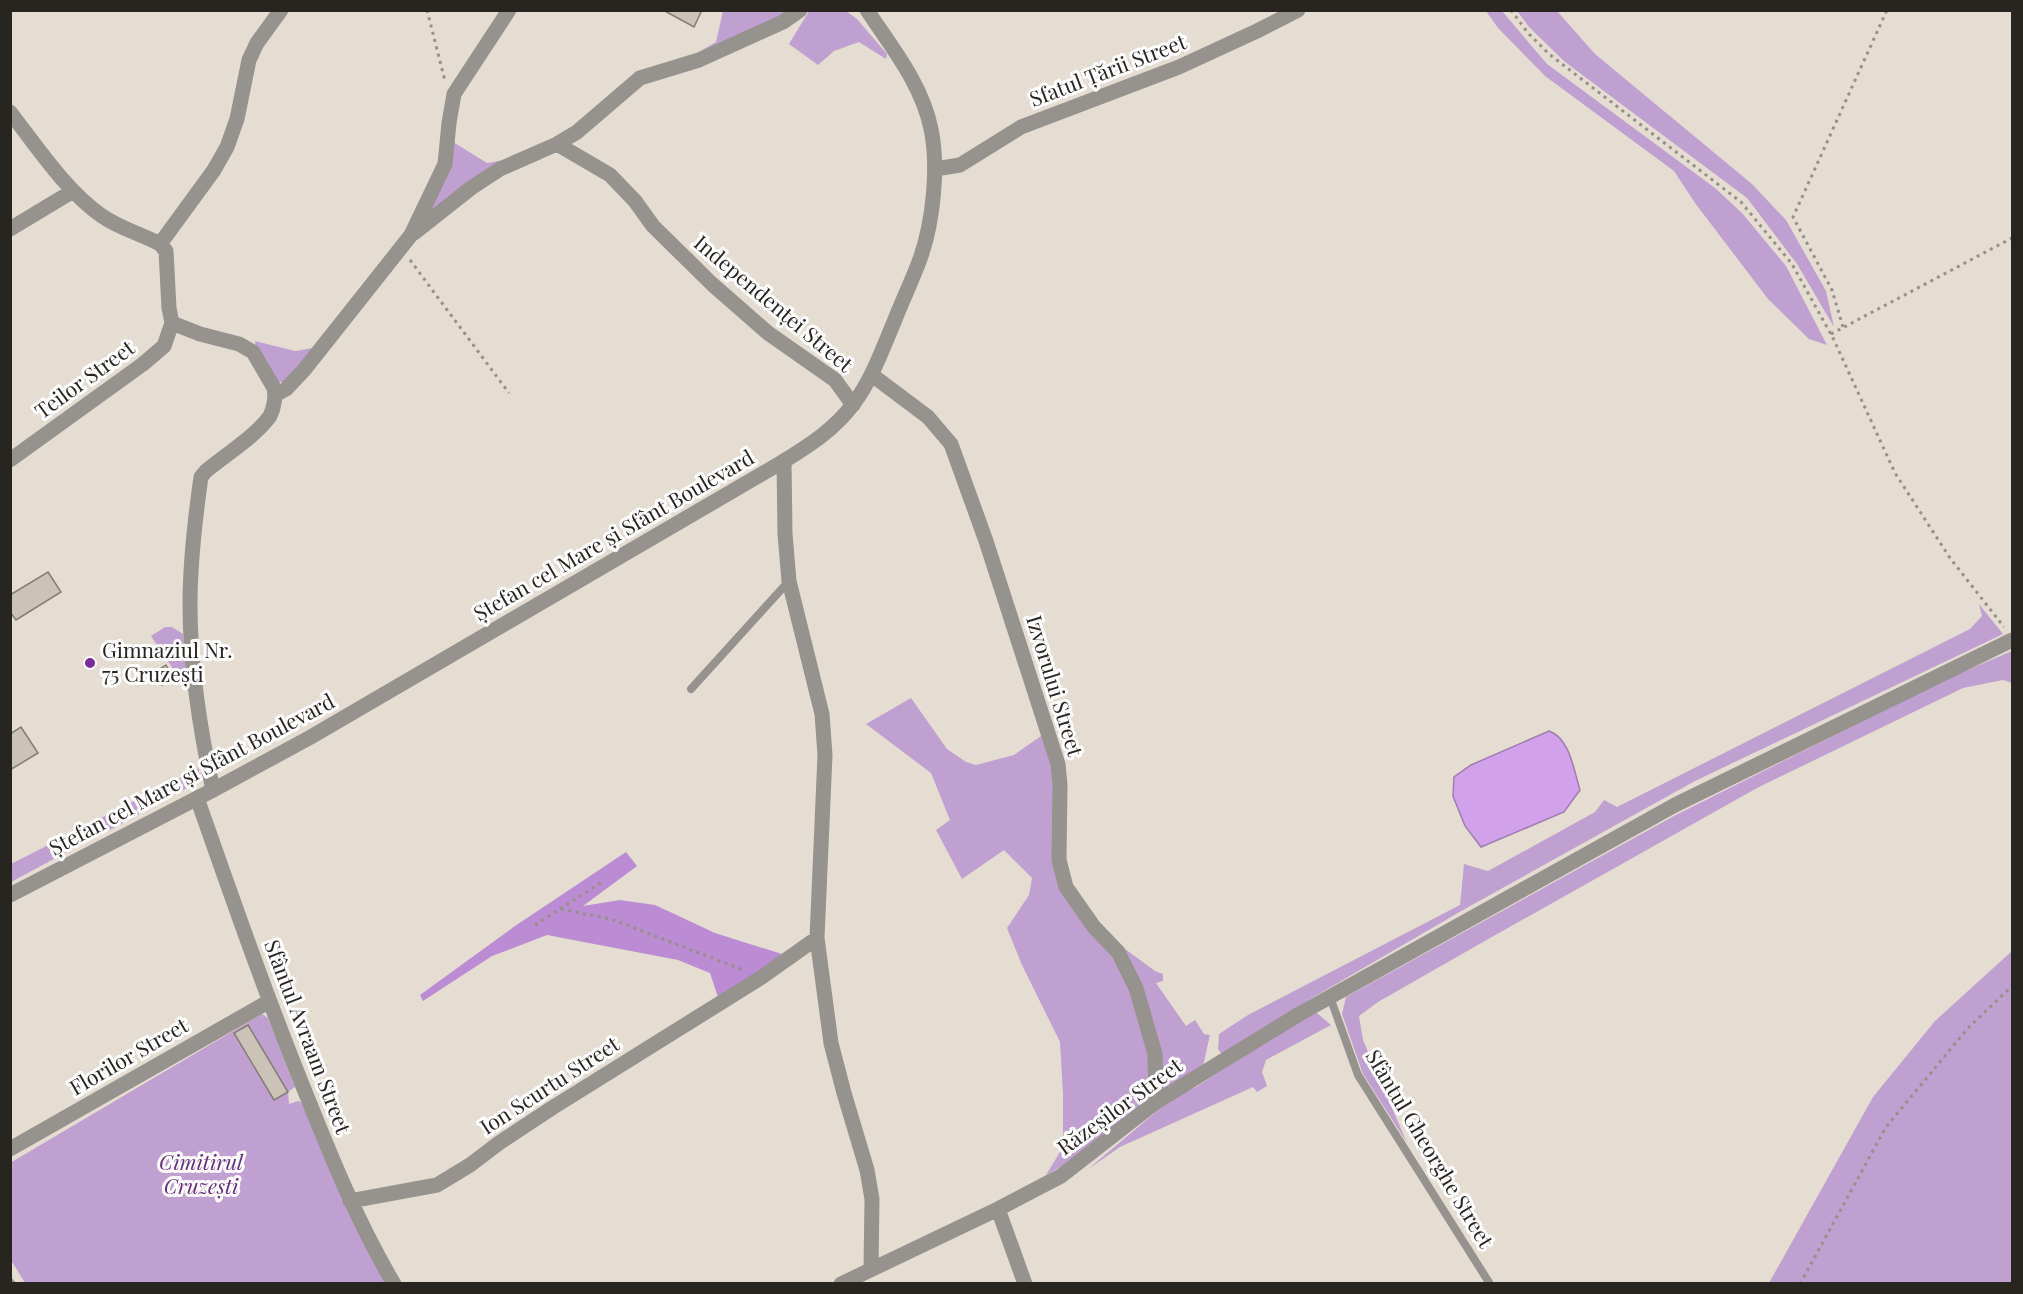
<svg xmlns="http://www.w3.org/2000/svg" width="2023" height="1294" font-family="'Playfair Display',serif">
<style>
.green{fill:#c0a0d0}
.forest{fill:#bb8bd3}
.water{fill:#d2a1eb;stroke:#9f7cae;stroke-width:1.5}
.building{fill:#cbc3b8;stroke:#847d73;stroke-width:1.5}
.lines{fill:none;stroke-linecap:round;stroke-linejoin:round}
.path{stroke:#969088;stroke-width:3;stroke-dasharray:3 4.5;stroke-linecap:butt}
.service{stroke:#96928e;stroke-width:8}
.minor{stroke:#96928e;stroke-width:15}
.tertiary{stroke:#96928e;stroke-width:15}
.poi-dot{fill:#7c2b9c;stroke:#fff;stroke-width:2}
.labels{text-anchor:middle;stroke-width:6;stroke-linejoin:round;paint-order:stroke}
.street-label{font-size:21px;fill:#282521;stroke:#fff}
.poi-label{font-size:21px;fill:#282521;stroke:#fff;text-anchor:start}
.park-label{font-size:21px;font-style:italic;fill:#682c81;stroke:#fff}
</style>
<rect width="100%" height="100%" fill="#e5ddd2"/>
<path class="green" d="M723 11H792L697 53 716 42Z
M809 11H846L857 19 887 54 886 59 859 42 834 51 818 65 789 44Z
M1486 11H1502L1547 64 1715 188 1742 213 1786 266 1827 345 1809 339 1768 299 1695 203 1674 171 1545 76 1498 28Z
M1517 11H1557L1595 54 1752 184 1786 220 1826 291 1834 327 1797 264 1747 198 1565 62 1529 27Z
M453 142 487 163 504 160 422 219Z
M255 341 295 351 313 348 307 358 283 382H276L256 348Z
M1979 604 2003 634 1695 781 1463 910 1312 998 1222 1055 1218 1049 1219 1034 1248 1015 1460 905 1464 864 1488 871 1595 812 1604 800 1617 807 1970 629 1982 616Z
M165 627H172L183 634 188 691 151 636Z
M2012 651V683L2003 680 1963 688 1757 788 1483 942 1378 1002 1359 1016 1363 1040 1407 1143 1363 1074 1342 1014 1346 997 1674 816 1951 677Z
M911 698 947 749 966 762 976 765 1014 755 1041 736 1048 755 1054 781V856L1130 988 1150 1055V1090L1147 1101 1066 1164 1046 1175 1063 1147V1095L1060 1042 1022 965 1007 928 1029 895 1032 878 1004 850 962 879 936 830 950 820 931 773 866 724Z
M199 768V779L194 784 108 831 101 829 83 839 80 845 11 882V864Z
M1117 943 1155 971 1163 974V981L1156 983 1186 1026 1195 1020 1204 1034 1210 1035 1203 1066 1162 1092Z
M2012 951V1283H1769L1873 1097 1935 1021Z
M1317 1013 1331 1025 1266 1060 1262 1072 1267 1086 1257 1092 1253 1087 1120 1147 1087 1170 1157 1111 1168 1099 1196 1087 1309 1014Z
M262 1014 268 1018 295 1087 288 1092 289 1104 298 1101 305 1104 344 1203 388 1283H25L11 1260 10 1163Z"/>
<path class="forest" d="M626 852 637 866 583 906 620 900 655 905 715 933 785 955 718 997 710 973 678 960 547 935 492 956 423 1001 420 995 515 926Z"/>
<path class="water" d="M1549 731C1570 738 1574 771 1580 790L1564 812 1481 847 1465 826 1453 796 1454 777 1471 765Z"/>
<path class="building" d="M663 10H702L694 27Z
M48 572 61 592 16 620 10 612V595Z
M166 665 174 679 162 685 155 672Z
M21 727 38 753 10 770V734Z
M248 1025 288 1092 274 1100 234 1033Z"/>
<g class="lines">
<path class="path" d="M427 10 445 81
M1511 10 1528 33 1549 54 1741 202 1792 264 1833 338 1895 473 1950 558 2004 627
M410 260 509 393
M1843 327 1832 290 1793 217 1887 10
M1831 334 2012 238
M561 909 611 919 743 970
M535 925 602 882
M1800 1284 1886 1127 1968 1028 2012 986"/>
<path class="service" d="M691 689 789 581
M1330 997 1358 1075 1490 1284
M10 1282 12 1284"/>
<path class="minor" d="M10 112C37 147 66 191 102 216 119 228 141 234 160 244L166 251 169 308 172 323 200 334 239 344 253 352 274 388C276 396 274 408 270 416 256 436 225 455 206 471L201 477C195 519 190 563 190 605 190 666 200 730 213 790
M557 144 610 175 635 201 653 226 712 284 768 333 835 380 853 405
M935 169 960 165 1021 127 1179 67 1257 31 1298 10
M10 229 73 191
M414 233 471 188 500 169 557 144 577 132 640 78 699 60 783 22 800 10
M160 244 214 170 227 147 237 119 249 60 257 43 281 10
M872 375 928 417 951 444 986 541 1058 764 1060 785 1059 860 1066 887 1094 927 1118 952 1136 988 1155 1054 1156 1102
M275 395 286 389 304 370 411 235 445 164 449 123 454 94 509 10
M10 460 143 364 164 346 172 323
M784 461 785 534 789 581 822 714 825 755 817 938 831 1043 844 1093 867 1170 872 1199 871 1269
M197 798C232 897 266 996 306 1094 332 1159 358 1223 394 1284
M10 1149 268 1002
M350 1201 437 1185 470 1165 499 1143 552 1108 762 977 817 938
M998 1209 1025 1284
M841 1284 998 1209 1061 1176 1156 1102 1301 1013 1675 805 2012 640"/>
<path class="tertiary" d="M10 895 213 790 309 738 784 461C810 445 835 429 854 403 872 379 882 350 894 322 902 301 912 281 920 259 933 223 939 167 931 129 922 84 892 48 867 10"/>
</g>
<circle class="poi-dot" cx="90" cy="663" r="6"/>
<g class="labels">
<g class="street-label">
<text transform="translate(1108 71) rotate(-21)" y="7">Sfatul Țării Street</text>
<text transform="translate(773 304) rotate(40)" y="7">Independenței Street</text>
<text transform="translate(85 380) rotate(-36)" y="7">Teilor Street</text>
<text transform="translate(614 536) rotate(-30)" y="7">Ștefan cel Mare și Sfânt Boulevard</text>
<text transform="translate(1054 686) rotate(73)" y="7">Izvorului Street</text>
<text transform="translate(192 775) rotate(-28)" y="7">Ștefan cel Mare și Sfânt Boulevard</text>
<text transform="translate(307 1037) rotate(69)" y="7">Sfântul Avraam Street</text>
<text transform="translate(129 1057) rotate(-30)" y="7">Florilor Street</text>
<text transform="translate(550 1086) rotate(-33)" y="7">Ion Scurtu Street</text>
<text transform="translate(1120 1107) rotate(-36)" y="7">Răzeșilor Street</text>
<text transform="translate(1429 1149) rotate(59)" y="7">Sfântul Gheorghe Street</text>
</g>
<g class="poi-label">
<text x="102" y="658">Gimnaziul Nr.<tspan x="102" dy="24">75 Cruzești</tspan></text>
</g>
<g class="park-label">
<text x="201" y="1170">Cimitirul<tspan x="201" dy="24">Cruzești</tspan></text>
</g>
</g>
<rect width="2023" height="1294" fill="none" stroke="#282521" stroke-width="24"/>
</svg>
